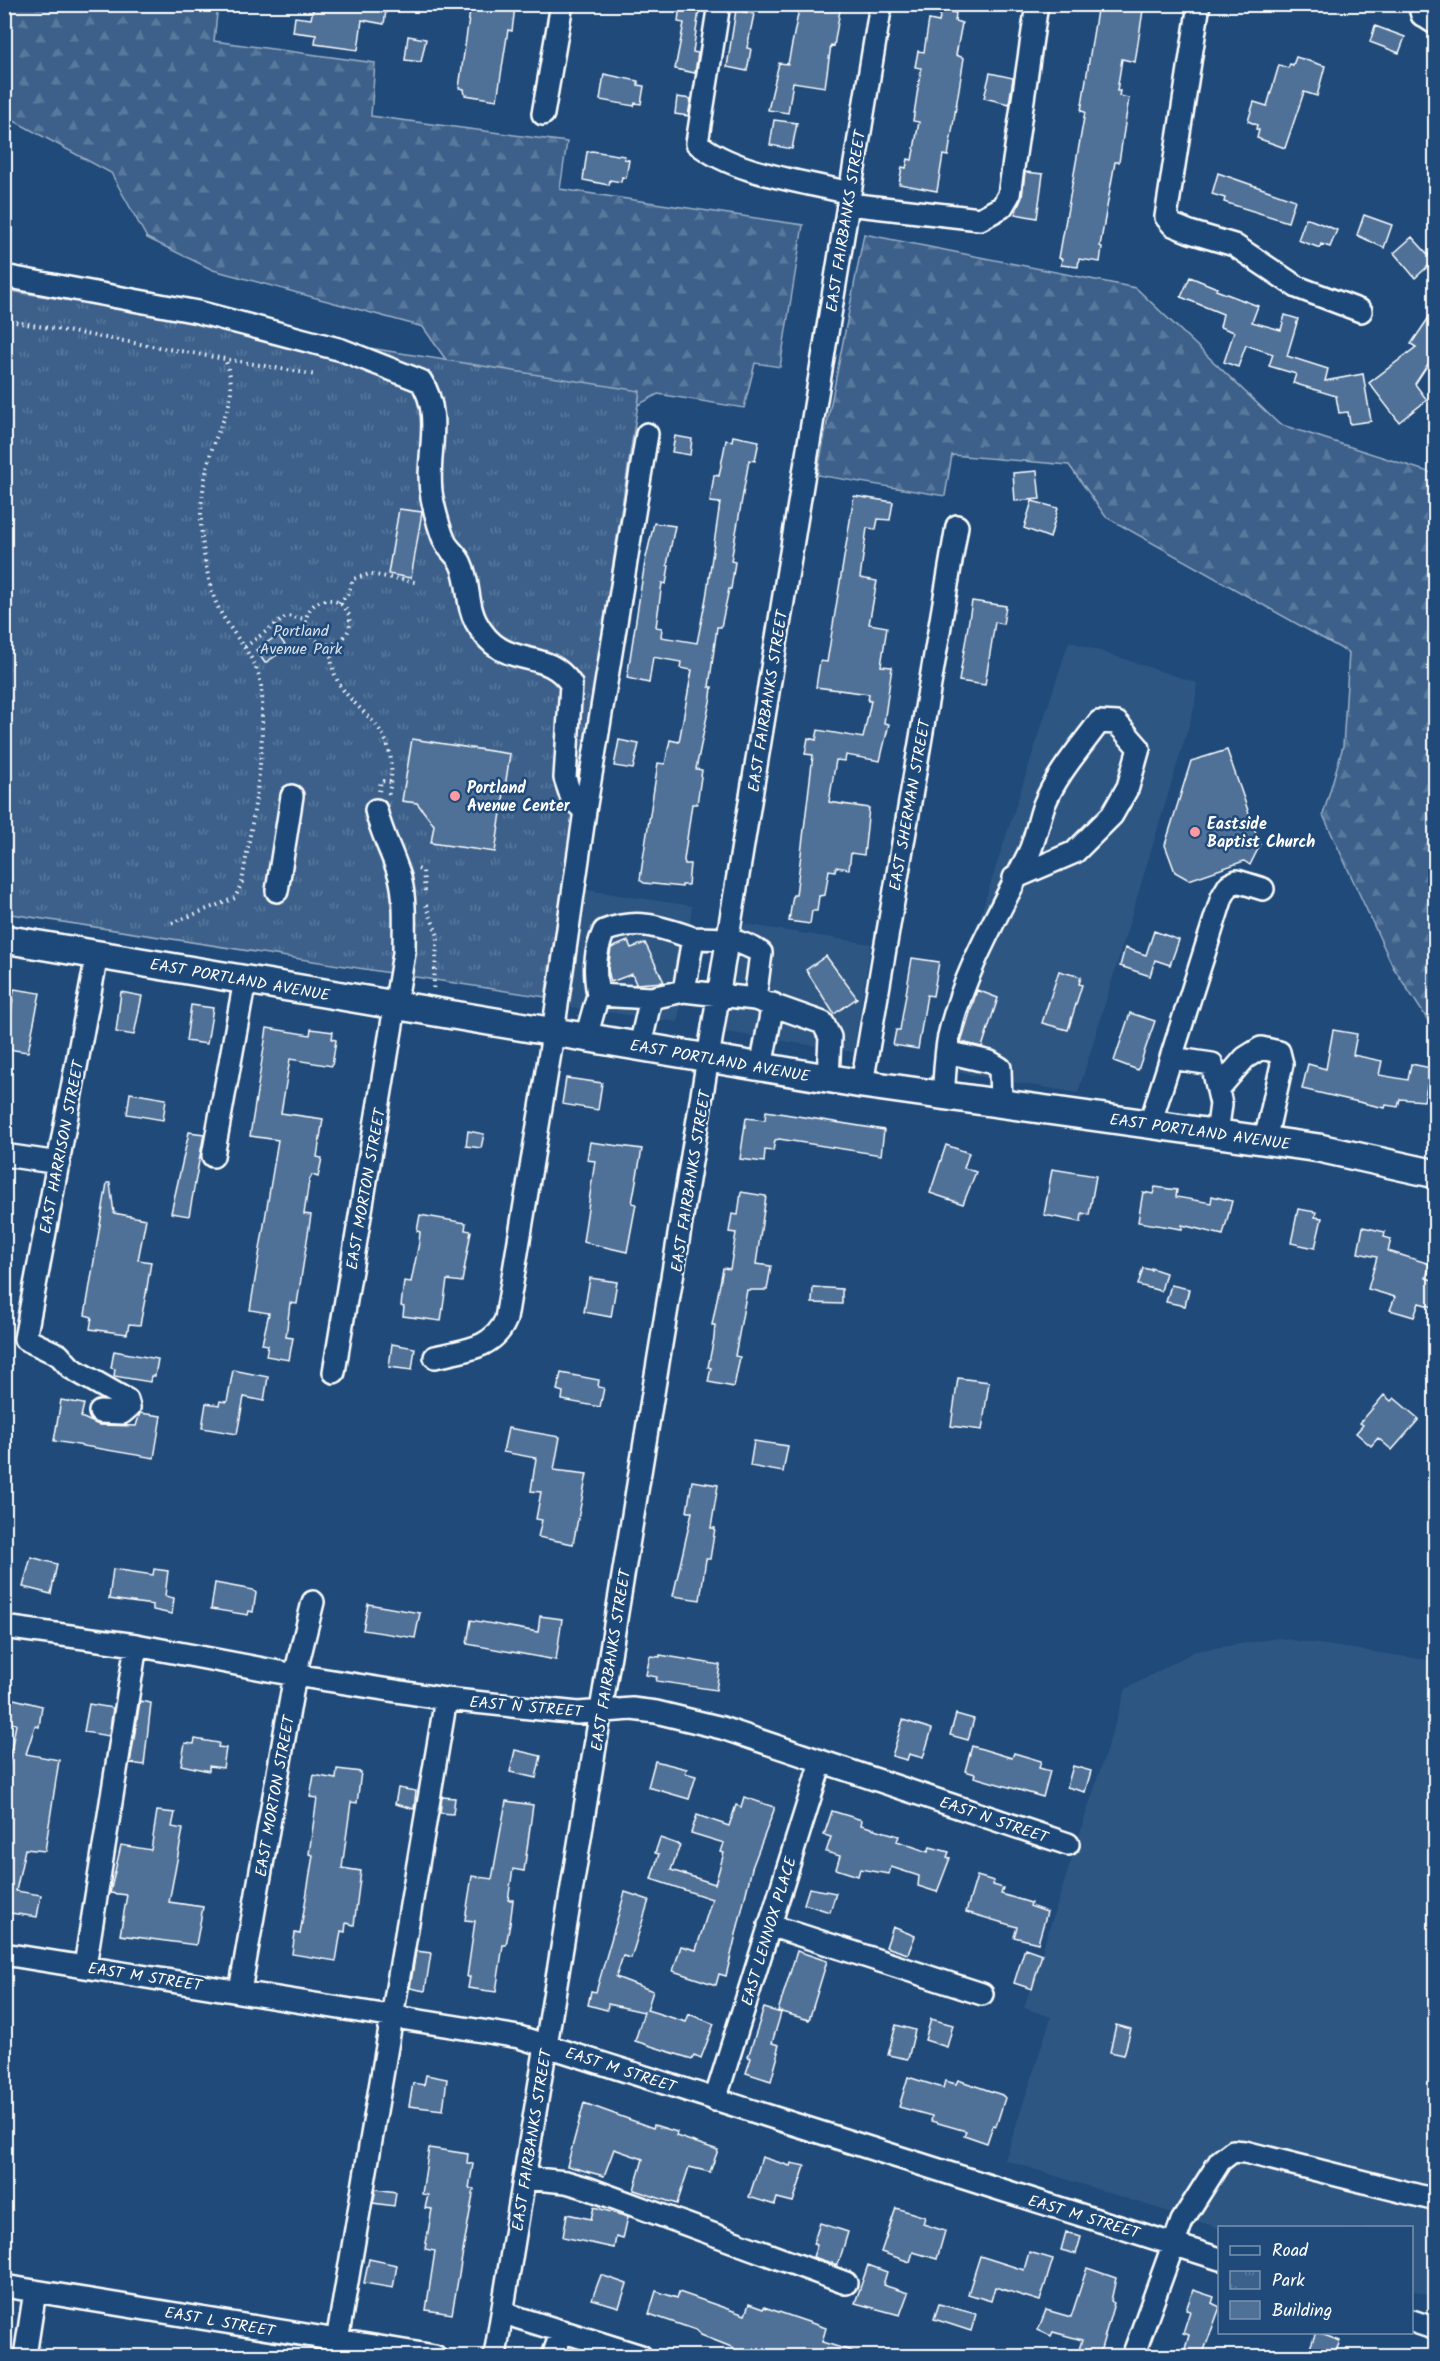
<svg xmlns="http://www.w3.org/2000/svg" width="1440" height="2361" font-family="Kalam,sans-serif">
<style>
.built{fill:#2e5683}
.forest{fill:url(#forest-firs);stroke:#9eb0c5;stroke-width:1.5}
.park{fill:url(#park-tufts);stroke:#9eb0c5;stroke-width:1.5}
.building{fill:#507197;stroke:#fff;stroke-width:1.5}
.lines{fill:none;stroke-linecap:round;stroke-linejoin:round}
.minor-casing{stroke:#fff;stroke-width:26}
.major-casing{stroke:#fff;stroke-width:32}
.path{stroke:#fff;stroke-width:4;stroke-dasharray:1.5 4.5;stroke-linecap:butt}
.minor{stroke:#1f4a7a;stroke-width:21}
.major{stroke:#1f4a7a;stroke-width:27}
.poi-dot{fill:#ff9aa2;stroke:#1f4a7a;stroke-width:2}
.labels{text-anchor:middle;stroke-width:5;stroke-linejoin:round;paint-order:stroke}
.street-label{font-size:16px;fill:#fff;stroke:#1f4a7a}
.park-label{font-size:16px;fill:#d8dfe8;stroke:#1f4a7a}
.poi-label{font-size:16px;font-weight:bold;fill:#fff;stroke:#1f4a7a;text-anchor:start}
</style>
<defs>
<pattern id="forest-firs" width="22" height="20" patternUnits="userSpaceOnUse" patternTransform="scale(1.5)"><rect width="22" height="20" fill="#3c618b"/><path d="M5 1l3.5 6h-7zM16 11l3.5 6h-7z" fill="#59799c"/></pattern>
<pattern id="park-tufts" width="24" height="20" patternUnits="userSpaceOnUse" patternTransform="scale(1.5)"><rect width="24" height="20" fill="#3c618b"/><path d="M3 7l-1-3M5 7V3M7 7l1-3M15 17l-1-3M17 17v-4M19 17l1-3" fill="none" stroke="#59799c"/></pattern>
</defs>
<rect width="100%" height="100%" fill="#1f4a7a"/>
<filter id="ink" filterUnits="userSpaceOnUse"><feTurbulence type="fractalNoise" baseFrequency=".0167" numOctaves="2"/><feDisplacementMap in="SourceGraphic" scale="12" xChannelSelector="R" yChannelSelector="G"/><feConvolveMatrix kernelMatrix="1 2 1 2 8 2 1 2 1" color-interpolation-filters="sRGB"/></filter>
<g filter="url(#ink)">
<path class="built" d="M1069 641 1197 683 1195 705 1078 1093 931 1068Z
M580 889 692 906 678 1022 563 1006Z
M744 924 871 944 853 1052 726 1032Z
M1278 1638 1435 1661V2297L1412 2290V2228H1219L1005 2160 1051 2017 1024 2008 1126 1689 1195 1651Z"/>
<path class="forest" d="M4 5H218L214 41 375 63 371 116 567 142 560 189 803 225 780 367 755 363 744 408 658 394 627 411 463 384 423 327 213 270 147 238 111 173 5 116Z
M864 234 1136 288 1279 424 1435 474V1031L1393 967 1323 815 1343 746 1349 653 1106 517 1069 465 952 455 945 496 817 475Z"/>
<path class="park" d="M4 290 640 391 545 997 5 913Z"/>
<path class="building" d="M314 4H387L384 24 362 20 358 50 315 44 316 35 293 32 295 17 311 19Z
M471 4 515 7 512 31 508 30 497 100 465 95 464 89 459 88Z
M680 4H700L693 52 698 53 695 73 675 69 684 23 678 22Z
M800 4H841L834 46 831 45 825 87 793 82 788 113 768 110 779 63 788 64Z
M1098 4H1144L1135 62 1122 59 1117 91H1120L1119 96 1129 98 1119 162H1115L1100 246 1102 247 1100 262 1079 259 1078 267 1061 265 1062 259 1059 258 1085 112 1081 111Z
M736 10 754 14 747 48 751 49 747 71 727 67Z
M941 10 956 13 955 21 962 23 956 55 964 58 948 156 943 155 937 191 899 184 902 167 906 168 908 159 912 160 919 122 913 121 921 68 915 67 918 51 924 52 929 20 939 22Z
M1375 26 1405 37 1399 53 1370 42Z
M408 36 426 39 421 62 405 60Z
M1296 57 1325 66 1317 96 1304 92 1285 148 1257 138 1259 130 1256 129 1257 125 1248 121 1254 102 1267 106 1279 65 1288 68 1290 64 1293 65Z
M990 73 1013 78 1009 104 984 98Z
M604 74 638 81V85L644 86 641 104 635 103 634 106 600 100Z
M677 97 691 99 688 116 675 114Z
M774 120 797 123 792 149 770 145Z
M592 151 625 156 624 159 629 160 626 178 622 177 621 182 610 180 609 185 583 180 587 152Z
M1025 172 1043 174 1037 218 1015 214 1022 197Z
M1218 173 1295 200 1288 222 1224 202 1225 198 1212 194Z
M1364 215 1392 225 1384 248 1357 235Z
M1306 218 1337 230 1330 247 1321 244 1320 248 1298 240Z
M1412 237 1434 261 1415 278 1394 253Z
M1190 277 1217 288 1216 290 1258 306 1252 322 1281 330 1285 315 1298 319 1287 356 1328 369 1325 381 1363 374 1371 421 1350 424 1348 412 1339 413 1336 396 1293 383 1296 374 1269 366 1273 354 1246 345 1238 367 1224 362 1234 332 1220 327 1223 314 1181 297Z
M1436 307V360L1432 358 1415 384 1427 400 1399 422 1369 383 1416 347 1411 344Z
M675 436 692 439 690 455 672 452Z
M733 436 759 441 755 461 749 460 731 561 735 562 731 589H729L721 627H717L709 687H712L711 697 696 769 702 770 697 804H692L684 860 685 864H690L688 885H682V887L644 883 640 880 643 859 658 763 665 764 670 740 679 742 692 670 680 668 681 662 653 657 649 683 627 678 645 562 654 523 675 526 667 565 669 566 666 584 662 583 656 627 662 628 661 637 697 643 706 598 720 503 710 502 714 475 719 476 726 440 732 441Z
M1037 471 1040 499 1015 501 1013 473Z
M854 496 893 502 890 520 878 519 876 529 867 528 860 578 877 581 869 624 887 627 881 666 892 667 884 723 889 724 880 761 846 755 845 761 836 760 829 802 869 808 864 855 851 853 849 869 836 867 835 871 829 870 825 895 819 896 817 911H812L810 924 789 921 793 895H796L813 755 805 754 808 738 816 740 818 730 863 738 871 701H868L869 694 816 687 820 661 827 662Z
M1032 501 1058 508 1050 538 1024 528Z
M399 509 422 512 411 578 388 574Z
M972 601 1006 606 1003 624 995 622 985 685 959 681Z
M278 635 287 648 265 663 256 650Z
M412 739 510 754 495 852 431 843 434 825 417 803 402 801Z
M619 740 639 744 633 769 614 766Z
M1227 750 1260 845 1250 865 1244 861 1189 880 1175 872 1165 845 1191 761Z
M1154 931 1179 940 1170 965 1155 960 1150 976 1120 966 1125 948 1146 955Z
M628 941 631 948 645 943 664 982 636 984 632 974 611 982 608 970 611 948Z
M826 956 857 998 834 1014 806 970Z
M912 958 939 962 933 996 927 995 918 1049 893 1045 896 1030H900Z
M1059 971 1081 977 1079 984 1082 985 1068 1030 1042 1023Z
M14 989 40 993 28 1052 7 1049Z
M977 990 998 998 982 1047 961 1042Z
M121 992 142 996 134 1035 116 1032Z
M191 1005 213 1008 207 1044 186 1041Z
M1130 1013 1155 1021 1138 1070 1114 1061Z
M267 1028 310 1035 311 1029 333 1032 332 1039 336 1040 332 1066 290 1059 281 1113 323 1119 317 1157 322 1158 318 1177 312 1175 309 1181 304 1214 311 1215 297 1304 290 1303 286 1337 293 1338 289 1360 266 1356 268 1345 262 1344 269 1313 250 1310 278 1140 250 1136Z
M1333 1030 1357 1034 1353 1055 1382 1061 1379 1075 1408 1080 1411 1064 1431 1068 1424 1101 1400 1099 1398 1107 1386 1105 1385 1108 1302 1089 1308 1064 1326 1069Z
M566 1078 602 1083 598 1110 562 1104Z
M130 1093 166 1099 163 1120 127 1114Z
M766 1111 884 1130 881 1155 779 1139 775 1140 773 1151 765 1150 764 1162 740 1159 746 1118 765 1120Z
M468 1131 484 1134 481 1148 466 1146Z
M189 1132 204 1134 189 1216 171 1213Z
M590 1142 642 1149 632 1203 636 1204 627 1252 583 1242 595 1161 587 1160Z
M946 1145 969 1153 964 1168 976 1172 963 1204 930 1193Z
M1052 1169 1096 1176 1089 1215 1082 1213 1081 1222 1044 1215Z
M107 1183H110L114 1213 146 1219 138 1260 151 1262 146 1294 140 1325 129 1324 127 1334 90 1329 92 1317 85 1315Z
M1155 1187 1177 1190 1176 1197 1211 1203 1212 1196 1232 1201 1223 1235 1182 1225V1229L1138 1222 1143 1192 1153 1194Z
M741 1192 766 1196 756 1264 771 1266 767 1290H747L735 1356 740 1357 734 1387 708 1382 711 1368 708 1367 714 1338 715 1325H712L723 1268 730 1269 736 1233 729 1232 732 1214 738 1215Z
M1298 1209 1316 1212 1315 1217 1322 1218 1315 1248 1291 1243Z
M420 1215 466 1223 465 1230 471 1231 462 1282 447 1280 441 1321 403 1316 404 1307 401 1306 404 1281 411 1282 419 1243 420 1232 417 1231Z
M1363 1227 1385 1232 1384 1237 1391 1239 1388 1251 1430 1264 1426 1278 1436 1281V1308L1419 1303 1414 1317 1390 1310 1395 1297 1368 1289 1377 1257 1358 1253Z
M1143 1268 1151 1270V1268L1166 1273 1161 1291 1138 1285Z
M590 1278 617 1282 611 1317 584 1312Z
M1171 1285 1189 1289 1185 1306 1166 1302Z
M813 1287 842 1289V1304L812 1303Z
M392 1344 415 1348 412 1370 389 1367Z
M114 1351 158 1359 155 1376H151L150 1382 114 1376 115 1369 111 1368Z
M233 1370 268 1377 264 1401 244 1397 237 1434 202 1428 206 1403 219 1405 220 1401 227 1402Z
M561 1373 599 1380 598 1387 604 1388 600 1407 562 1400 563 1392 557 1390Z
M958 1378 989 1382 982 1430 951 1426Z
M1384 1395 1391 1401 1394 1398 1419 1419 1392 1450 1378 1438 1371 1446 1356 1433 1363 1425 1360 1423Z
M61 1400 84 1404 81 1417 99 1425 136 1426 140 1413 161 1416 154 1458 54 1441Z
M508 1428 560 1437 554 1470 587 1474 573 1544 538 1537 542 1520 536 1519 541 1492 531 1491 536 1458 503 1452Z
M754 1441 788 1446 783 1472 750 1466Z
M692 1481 718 1485 711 1528H715L710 1559H706L700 1600 673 1596 692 1512H687Z
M31 1557 57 1564 51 1594 23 1587Z
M113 1569 153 1575 154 1569 168 1571 165 1596 174 1598 172 1614 153 1610V1605L109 1599Z
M215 1583 253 1590 256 1593 253 1612 249 1611 248 1615 211 1609Z
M368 1604 420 1613 415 1638 363 1630Z
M540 1616 562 1619 556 1660 467 1644 471 1620 538 1632Z
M660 1655 720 1665 716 1690 656 1681 657 1677 646 1675 650 1656 660 1657Z
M14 1699 42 1706 39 1727 35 1726 26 1754 59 1760 45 1851 25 1849 16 1891 41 1895 37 1917 4 1912V1789L16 1724 6 1722 9 1700Z
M140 1701 151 1703 144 1765 130 1763Z
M89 1704 113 1708 109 1736 84 1732Z
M956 1714 974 1719 968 1740 950 1735Z
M903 1720 932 1729 923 1758 909 1754 907 1760 892 1756Z
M195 1739 219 1743 218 1747 226 1748 223 1768 209 1766V1771L181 1765 185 1743 194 1744Z
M972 1746 1012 1758 1014 1753 1041 1761 1039 1768 1050 1771 1043 1797 974 1777 975 1774 965 1771Z
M515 1750 541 1756 536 1778 510 1772Z
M655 1761 687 1769 685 1773 696 1776 689 1799 648 1787Z
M1073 1766 1091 1771 1085 1792 1067 1787Z
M337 1769 361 1772 357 1803 351 1802 342 1868 361 1871 354 1925 346 1923 345 1932 341 1931 336 1961 292 1954 295 1933 300 1934 313 1855 309 1854 317 1798 310 1797 314 1775 336 1779Z
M398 1788 416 1791 414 1809 395 1804Z
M442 1797 455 1798 453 1814 440 1813Z
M744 1797 774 1807V1810L752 1868 726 1976 719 1974 716 1985 673 1971 681 1946 696 1950 712 1899 651 1879 659 1854 655 1853 660 1838 680 1845 671 1870 715 1884 724 1853 721 1852 724 1843 691 1833 697 1815 729 1826 736 1805 741 1807Z
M506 1801 533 1805 524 1871 513 1869 508 1900H513L510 1924 506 1945H503L496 1992 468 1988 470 1977H467L475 1921 465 1920 472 1876 492 1879Z
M157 1811 175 1813 172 1827 183 1829 169 1902 203 1907 196 1945 120 1935 127 1895 110 1893 121 1845 151 1850Z
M832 1811 862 1820 861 1825 899 1836 897 1841 900 1842 928 1852 930 1847 949 1852 947 1857 950 1858 937 1892 918 1886 919 1876 891 1867 889 1874 860 1869 858 1876 836 1869 840 1856 826 1852 831 1837 824 1835Z
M977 1876 994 1881 993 1885 1003 1888 1001 1894 1031 1903 1030 1906 1047 1912 1038 1943 1014 1937 1017 1927 966 1912Z
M809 1888 836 1893 830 1912 804 1904Z
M625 1892 649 1900 631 1958 623 1956 616 1977 653 1991 647 2010 686 2022 689 2014 714 2024 701 2058 694 2055 692 2059 635 2041 644 2012 608 2004 607 2010 588 2005 591 1991 596 1992Z
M893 1927 915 1936 908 1954 886 1947Z
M1025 1948 1042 1954 1032 1989 1014 1983Z
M416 1951 431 1953 425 1991 410 1988Z
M797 1951 827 1961 809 2020 778 2011Z
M764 2008 781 2013 772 2043 779 2045 777 2052H779L771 2081 746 2073 751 2058 748 2057Z
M931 2019 953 2025 947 2047 925 2040Z
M896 2025 915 2030 908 2059 888 2055Z
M1116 2025 1131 2029 1124 2055 1110 2052Z
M426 2075 447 2079 443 2110 409 2106 413 2083 424 2085Z
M908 2077 943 2088 945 2081 956 2084 958 2080 1002 2095 1005 2098 996 2126 993 2125 987 2143 964 2135 966 2131 931 2121 932 2116 899 2107Z
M584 2103 653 2128 654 2125 677 2132 676 2136 718 2150 710 2172 689 2167 677 2204 634 2190 643 2159 614 2149 604 2176 567 2166Z
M429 2148 468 2154 467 2163 473 2164 469 2188 474 2189 452 2314 426 2310 435 2251 425 2249 432 2209 425 2208 428 2195 422 2194Z
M762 2157 790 2166 791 2163 805 2166 793 2202 777 2198 775 2205 749 2197Z
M376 2189 396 2192 394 2206 373 2203Z
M594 2207 628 2217 623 2239 616 2237 614 2248 563 2237 567 2214 591 2219Z
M896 2208 925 2217 923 2224 945 2231 937 2259 913 2252 910 2262 881 2252Z
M820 2223 848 2232 838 2265 813 2257 817 2245 813 2244Z
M1066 2232 1081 2237 1076 2254 1061 2250Z
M1029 2252 1053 2259 1040 2301 995 2287 991 2301 968 2294 980 2256 1024 2270Z
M369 2259 397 2265 393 2288 364 2283Z
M868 2265 887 2272 883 2285 908 2293 900 2315 855 2303Z
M1087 2268 1116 2278 1111 2301 1114 2303 1099 2356H1077L1082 2340 1053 2332 1051 2336 1038 2330 1046 2310 1071 2317Z
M601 2275 627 2284 619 2307 592 2299Z
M1193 2290 1214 2297 1212 2303 1220 2307 1202 2356H1183L1189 2335 1183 2333 1190 2311 1186 2310Z
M656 2291 677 2298 679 2292 745 2315 749 2304 763 2309 764 2307 826 2328 822 2342 858 2353V2356H749L733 2351 734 2348 701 2335 696 2330 649 2314Z
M939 2304 976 2314 971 2331 934 2319Z
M1316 2332 1340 2341 1334 2356H1307Z"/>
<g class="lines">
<g class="minor-casing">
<path id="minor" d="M719 4 697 143C735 174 802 181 850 193
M1199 4 1166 217 1173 225 1190 232 1234 245 1297 287 1361 311
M1419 4 1422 15 1436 24
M543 114 562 4
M848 204 980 219 1002 207 1009 195 1037 4
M4 276 198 312 342 350 421 381C445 417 424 459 432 498 435 512 439 529 445 542 449 550 458 556 461 564 470 583 466 604 476 622 504 674 544 644 571 684L565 778 572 799 585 811
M277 891 292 796
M97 955 25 1339 59 1355 71 1368 127 1400 129 1407 122 1413 100 1412
M598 995C594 971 594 954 604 931 638 918 660 927 693 938
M755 999 761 953C738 938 719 938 693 938L684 991 755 999 823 1023 830 1037 828 1078
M586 1037 598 995 651 998 684 991
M640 1046 651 998
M947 1052 990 1062 1000 1068 1001 1103
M1171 1058 1212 1064 1221 1104 1217 1134
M761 1067 773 1004
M862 1084 957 526
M1219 1088 1245 1058 1261 1048 1279 1052 1282 1064 1265 1141
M943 1095C945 1076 945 1055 949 1036 963 972 1000 912 1029 853 1036 838 1038 821 1044 805 1056 775 1080 748 1099 722L1117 723 1139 748 1128 787 1112 815 1075 852 1014 878
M1150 1124 1222 897 1229 885 1237 881 1263 889
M4 1155 59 1163
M213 1156 245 980
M435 1357C464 1350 494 1349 506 1319L550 1053 585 811 647 434
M334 1372 404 953C404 928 406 901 400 877 393 854 381 833 376 810
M4 1627 136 1645 295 1675 446 1699 578 1713 632 1709 656 1712 722 1728 1068 1844
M769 1925 982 1994
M4 1954 519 2037 1220 2259
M85 1966 136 1645
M240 1991 295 1675 313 1602
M715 2100 821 1762
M525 2178 566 2182 587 2188 846 2283
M4 2286 435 2356
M503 2313 641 2356
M1412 2321 1436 2329
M337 2341 446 1699
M25 2356 35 2291
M495 2356 881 4
M553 2356 562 2331
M1133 2356 1182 2221 1220 2161 1233 2151 1245 2152 1436 2200"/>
</g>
<g class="major-casing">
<path id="major" d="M4 939 862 1084 1319 1148 1436 1174"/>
</g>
<path class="path" d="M4 320 316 375
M306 622a22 22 0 1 1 44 0a22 22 0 1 1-44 0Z
M339 603 348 594 353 579 370 574 415 582
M331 644C328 697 366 703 385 739 394 758 392 778 388 798
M245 647 287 616 306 619
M379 791 381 781 391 782
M418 869 423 871 425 892
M426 905 438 936 433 991
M172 923 235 898 242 882C251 827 263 772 262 716 262 704 263 691 260 680 253 651 229 632 217 605 207 583 200 536 201 512 202 492 206 468 212 449 224 413 240 398 225 359"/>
<use href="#minor" class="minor"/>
<use href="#major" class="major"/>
</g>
</g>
<g class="poi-dot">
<circle cx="455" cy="796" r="6"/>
<circle cx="1195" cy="832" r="6"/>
</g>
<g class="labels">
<g class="street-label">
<text transform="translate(845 221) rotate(-81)" y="6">EAST FAIRBANKS STREET</text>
<text transform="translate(767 701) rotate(-81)" y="6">EAST FAIRBANKS STREET</text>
<text transform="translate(909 805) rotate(-80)" y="6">EAST SHERMAN STREET</text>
<text transform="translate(240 979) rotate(10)" y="6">EAST PORTLAND AVENUE</text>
<text transform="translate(720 1060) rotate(10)" y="6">EAST PORTLAND AVENUE</text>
<text transform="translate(1200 1131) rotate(8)" y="6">EAST PORTLAND AVENUE</text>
<text transform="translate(61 1147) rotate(-79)" y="6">EAST HARRISON STREET</text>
<text transform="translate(690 1181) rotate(-81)" y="6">EAST FAIRBANKS STREET</text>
<text transform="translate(365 1189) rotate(-80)" y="6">EAST MORTON STREET</text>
<text transform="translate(610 1660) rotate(-81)" y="6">EAST FAIRBANKS STREET</text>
<text transform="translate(526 1706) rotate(5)" y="6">EAST N STREET</text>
<text transform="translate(274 1796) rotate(-80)" y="6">EAST MORTON STREET</text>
<text transform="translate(994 1819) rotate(19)" y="6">EAST N STREET</text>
<text transform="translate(768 1931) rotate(-73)" y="6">EAST LENNOX PLACE</text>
<text transform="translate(145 1976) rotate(9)" y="6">EAST M STREET</text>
<text transform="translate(621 2069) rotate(18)" y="6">EAST M STREET</text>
<text transform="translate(531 2140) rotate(-81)" y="6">EAST FAIRBANKS STREET</text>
<text transform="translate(1084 2216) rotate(17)" y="6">EAST M STREET</text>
<text transform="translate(220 2321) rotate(10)" y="6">EAST L STREET</text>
</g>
<g class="park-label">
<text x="301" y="636">Portland<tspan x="301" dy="18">Avenue Park</tspan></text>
</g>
<g class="poi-label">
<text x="467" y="793">Portland<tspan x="467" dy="18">Avenue Center</tspan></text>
<text x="1207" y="829">Eastside<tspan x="1207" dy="18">Baptist Church</tspan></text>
</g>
</g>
<rect width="1440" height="2361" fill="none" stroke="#1f4a7a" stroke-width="24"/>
<rect x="12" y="12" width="1416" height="2337" fill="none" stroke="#fff" stroke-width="2" filter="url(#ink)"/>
<rect x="1218" y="2226" width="195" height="108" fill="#1f4a7a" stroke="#7992af" stroke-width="1.5"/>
<rect x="1230" y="2246" width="30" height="9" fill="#1f4a7a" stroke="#7992af" stroke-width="1.5"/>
<text x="1272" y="2256" font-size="18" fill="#ffffff">Road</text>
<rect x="1230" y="2271" width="30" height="18" fill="url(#park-tufts)" stroke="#7992af" stroke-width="1.5"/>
<text x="1272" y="2286" font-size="18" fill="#ffffff">Park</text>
<rect x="1230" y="2301" width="30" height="18" fill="#507197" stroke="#7992af" stroke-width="1.5"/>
<text x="1272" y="2316" font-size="18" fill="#ffffff">Building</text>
</svg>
